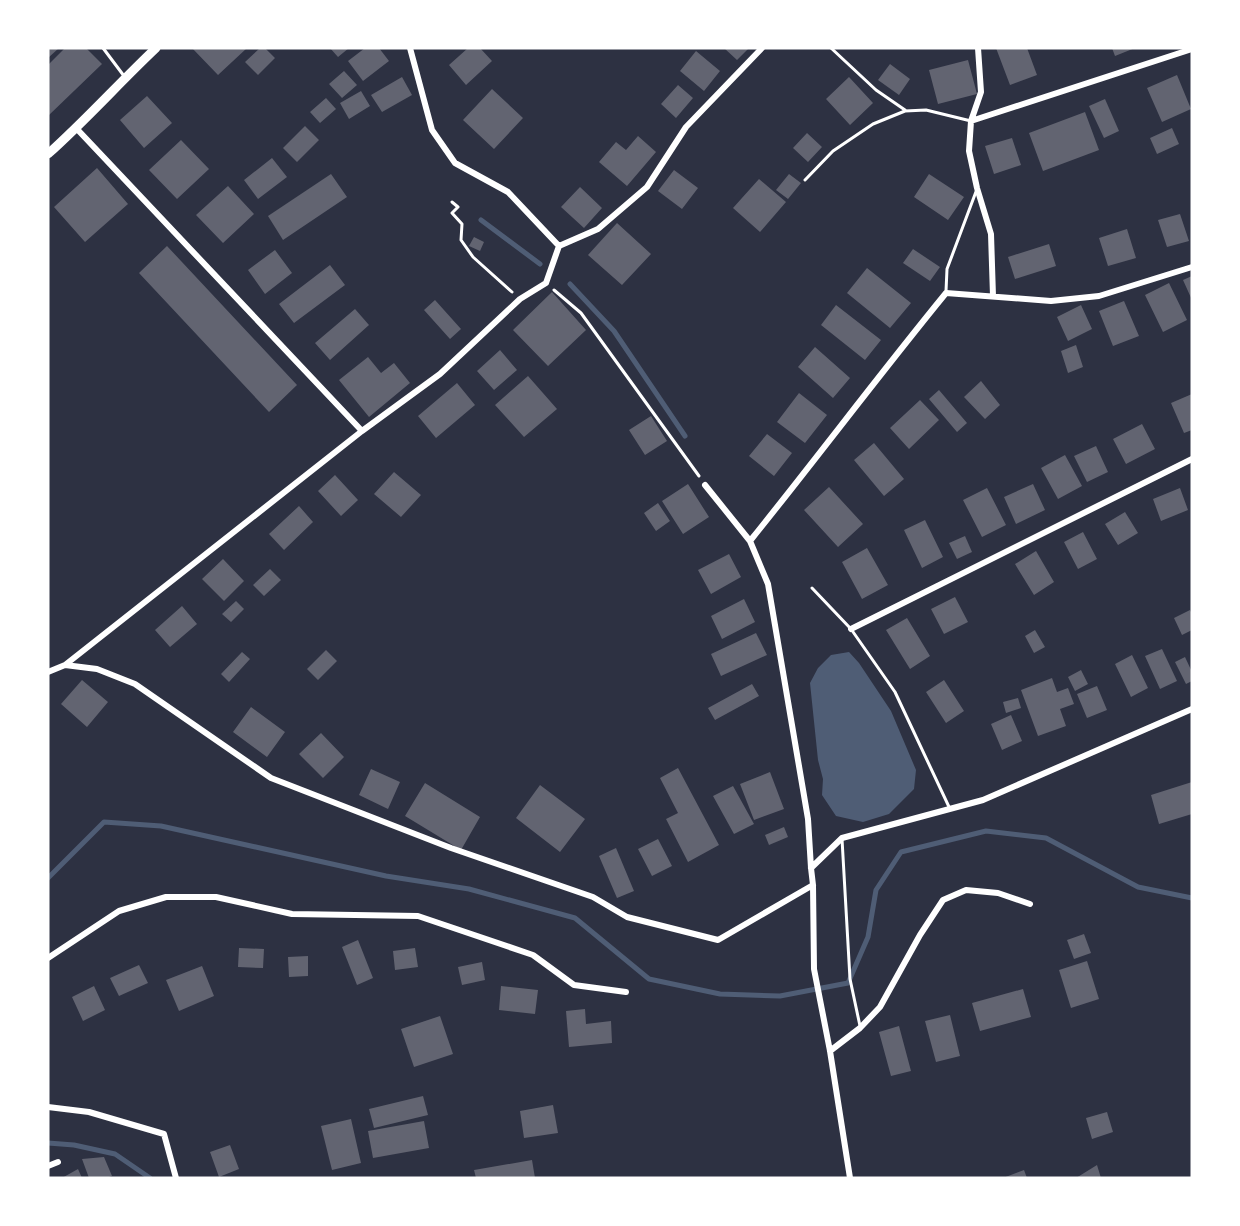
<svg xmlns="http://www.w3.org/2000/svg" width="1240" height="1226" font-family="Rubik,sans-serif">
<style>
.water{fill:#4f5d75}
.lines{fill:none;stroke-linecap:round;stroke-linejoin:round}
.stream{stroke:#4f5d75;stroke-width:5}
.building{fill:#626471}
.path{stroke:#fff;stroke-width:3}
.service{stroke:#fff;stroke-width:3}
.minor{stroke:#fff;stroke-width:6}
.secondary{stroke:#fff;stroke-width:9}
</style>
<rect width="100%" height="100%" fill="#2d3142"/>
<path class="water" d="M849 652 859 663 891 711 916 770 914 789 889 814 863 822 836 816 822 795 823 779 818 760 810 683 818 668 831 655Z"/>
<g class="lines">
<path class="stream" d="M481 220 540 264
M570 284 614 331 685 436
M48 878 104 822 161 826 386 876 469 889 575 918 649 979 720 994 780 996 848 983 868 937 876 890 901 852 986 831 1046 838 1138 887 1192 898
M48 1143 74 1145 115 1154 150 1178"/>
</g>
<path class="building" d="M48 48H59L48 58Z
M65 48H86L102 64 48 116V65Z
M192 48H247L218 75Z
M260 48H265L275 58 258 75 245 62Z
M330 48H349L338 57Z
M365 48H379L389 61 363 81 348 61Z
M468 48H480L492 61 466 85 449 65Z
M724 48H749L737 60Z
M996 48H1027L1037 75 1010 85Z
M1112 48H1135L1115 56Z
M696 51 720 71 704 91 680 71Z
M968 60 977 94 938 104 929 70Z
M890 64 910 79 899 95 878 80Z
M344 71 357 85 342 98 329 84Z
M1177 75 1191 109 1162 122 1147 88Z
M402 77 412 95 382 112 371 95Z
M849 77 873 103 850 125 826 99Z
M678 85 693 98 676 118 661 104Z
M492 89 523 118 494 149 463 120Z
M361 91 370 106 349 119 340 103Z
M147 96 172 123 144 148 120 120Z
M326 98 336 109 320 123 310 112Z
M1105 99 1119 131 1104 138 1089 106Z
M1085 112 1099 150 1043 171 1029 133Z
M305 126 319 140 297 162 283 148Z
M1172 128 1179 144 1157 154 1150 138Z
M807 133 822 147 808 162 793 148Z
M638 136 656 152 627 186 599 162 616 142 626 150Z
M1012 138 1021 165 994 174 985 146Z
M181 140 209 169 177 199 149 170Z
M272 158 287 177 258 199 244 180Z
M97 168 128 204 85 242 54 207Z
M674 170 698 188 682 209 658 191Z
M331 174 347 197 283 240 268 216Z
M789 174 801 183 788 199 776 190Z
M929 174 964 197 948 220 914 197Z
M759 179 786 202 760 232 733 208Z
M228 186 254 214 223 243 196 215Z
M580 187 602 208 584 228 561 207Z
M1180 214 1189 241 1167 247 1158 220Z
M617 223 651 254 622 285 588 255Z
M1127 229 1136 258 1108 266 1099 238Z
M474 237 484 242 480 251 469 246Z
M1049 244 1056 266 1015 279 1008 257Z
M167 246 297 385 269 412 139 273Z
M913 249 940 267 930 281 903 263Z
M275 250 292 273 265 294 248 270Z
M330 265 345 285 294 323 279 304Z
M867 268 911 303 890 328 847 293Z
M1192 276V300L1183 280Z
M1169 283 1187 320 1163 332 1145 295Z
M552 292 586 330 548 366 513 330Z
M435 300 461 329 450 339 424 310Z
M1124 301 1139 336 1113 346 1099 311Z
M836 305 881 340 865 360 821 325Z
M1081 305 1092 329 1068 341 1057 317Z
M355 309 369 325 330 360 315 343Z
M1076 345 1083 367 1068 373 1061 351Z
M815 347 850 378 833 398 798 367Z
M500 350 517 370 494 390 477 371Z
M368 357 381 373 394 363 410 383 369 417 339 380Z
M528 376 557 409 524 437 495 405Z
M981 381 1000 405 985 419 964 397Z
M457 383 475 405 436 438 418 416Z
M939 390 967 423 957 432 929 399Z
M799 393 827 415 805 443 777 422Z
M1192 394V430L1184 433 1171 403Z
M920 400 939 420 909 449 890 428Z
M651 416 667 441 645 455 629 430Z
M1142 424 1155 449 1126 464 1113 439Z
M767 434 792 453 774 476 749 456Z
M874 443 904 479 884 496 854 460Z
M1096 446 1108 472 1087 482 1074 456Z
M1065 455 1082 486 1058 499 1041 468Z
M394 472 421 495 401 517 374 494Z
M335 475 358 500 341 516 318 491Z
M688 484 709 517 683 534 662 501Z
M1033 484 1045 510 1016 524 1004 497Z
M829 487 863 524 838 547 804 510Z
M987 488 1006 525 982 537 963 500Z
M1180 488 1188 510 1161 521 1153 499Z
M658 503 670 521 656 531 644 513Z
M299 506 313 522 284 550 269 534Z
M1125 512 1138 533 1118 545 1105 524Z
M925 520 943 557 922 568 904 530Z
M1083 532 1097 559 1078 569 1064 542Z
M965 536 972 552 957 559 949 543Z
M867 548 888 585 862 599 842 562Z
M1036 551 1054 582 1034 595 1015 564Z
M729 554 741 577 711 594 698 570Z
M223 559 244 581 224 601 202 579Z
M270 569 281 580 264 596 253 585Z
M955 597 968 622 944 634 931 609Z
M744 599 755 622 722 639 711 616Z
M236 601 244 609 231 622 222 614Z
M182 606 197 624 170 647 155 630Z
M1190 610 1192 614V630L1182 635 1174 618Z
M907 618 930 656 910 669 886 630Z
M1035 630 1045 647 1034 653 1025 636Z
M756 633 767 655 721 676 711 654Z
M1162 649 1177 681 1160 689 1145 656Z
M326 650 337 661 318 680 307 669Z
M242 652 250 659 229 682 221 674Z
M1132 655 1148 688 1131 697 1115 664Z
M1185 657 1192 672V681L1186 684 1175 662Z
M1081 670 1088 684 1075 691 1068 677Z
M1052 678 1057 692 1068 688 1074 704 1060 709 1066 726 1038 736 1021 690Z
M82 680 108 702 87 727 61 704Z
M944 680 964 711 946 723 926 692Z
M752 684 759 696 715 720 708 708Z
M1097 686 1107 710 1087 718 1077 694Z
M1018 698 1021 708 1006 713 1003 702Z
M251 707 285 732 267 757 233 732Z
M1011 715 1022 741 1002 750 991 724Z
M321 733 344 757 323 778 299 754Z
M678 768 719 845 688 862 666 819 678 813 660 778Z
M371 769 400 782 388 809 359 795Z
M770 772 784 809 754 820 740 784Z
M1192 782V814L1159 824 1151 795Z
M425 783 480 817 461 850 405 816Z
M540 785 585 819 560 852 516 818Z
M733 786 754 824 734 834 713 796Z
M784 827 788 837 769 845 765 835Z
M658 839 672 866 652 876 638 849Z
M616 848 634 891 617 898 599 856Z
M1084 934 1091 953 1074 959 1067 940Z
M358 940 373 978 357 985 342 947Z
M239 948 264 949 263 968 238 967Z
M415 948 418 967 395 970 393 951Z
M308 956V976L289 977 288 957Z
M1087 961 1099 999 1071 1008 1059 970Z
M482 962 485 980 462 985 458 967Z
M139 965 148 983 119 996 110 978Z
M202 966 214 996 179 1011 166 980Z
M94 986 105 1010 83 1021 72 997Z
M501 986 538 990 535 1014 499 1010Z
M1023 989 1031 1017 980 1031 972 1003Z
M585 1009 586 1024 611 1021 612 1043 569 1047 566 1011Z
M950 1015 960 1056 936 1062 925 1021Z
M440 1016 453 1054 414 1067 401 1029Z
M899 1026 911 1071 891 1076 879 1032Z
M423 1096 428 1115 374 1128 369 1109Z
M553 1105 558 1133 524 1138 520 1111Z
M1107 1112 1113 1132 1092 1139 1086 1118Z
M351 1119 361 1163 332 1170 321 1126Z
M424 1121 429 1148 373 1158 368 1131Z
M230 1145 239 1169 219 1177 210 1152Z
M104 1157 112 1176 106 1178H89L82 1159Z
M532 1160 535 1178H476L474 1170Z
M1097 1165 1101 1178H1076Z
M78 1169 82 1178H62Z
M1024 1170 1027 1178H1003Z"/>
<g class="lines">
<path class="path" d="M452 202 458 207 452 213 462 224 461 240 473 257 512 292
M554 290 581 313 699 476"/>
<path class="service" d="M103 48 124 76
M831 48 876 90 905 110
M805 180 833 151 873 124 905 111 926 110 971 121
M946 291 947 269 977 189
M812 588 851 629 895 692 950 809
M842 839 850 979 860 1026"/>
<path class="minor" d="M410 48 432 130 455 163 508 192 559 246
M978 48 981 92 971 121 969 151 977 188 991 234 993 296
M971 121 1192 49
M76 128 362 431 440 374 520 299 546 283 559 246
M559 246 598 229 647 187 686 127 762 48
M705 485 750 541 768 584 808 819 811 868 813 885 814 969 830 1051 850 1178
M750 541C816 459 879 375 946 293L1051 301 1099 296 1192 267
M851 629 1192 459
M65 665 97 669 135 684 271 778 451 848 593 897 627 917 718 940 813 885
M48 672 65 665 362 431
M811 868 842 838 983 800 1192 709
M48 958 119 911 166 897H216L292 914 418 916 533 955 574 985 626 992
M830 1051 860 1028 880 1007 920 935 943 900 966 890 998 893 1030 904
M48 1107 89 1112 164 1134 176 1178
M48 1166 58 1162"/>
<path class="secondary" d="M48 154C86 120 119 83 156 48"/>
</g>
<rect width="1240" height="1226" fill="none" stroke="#ffffff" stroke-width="99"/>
</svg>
